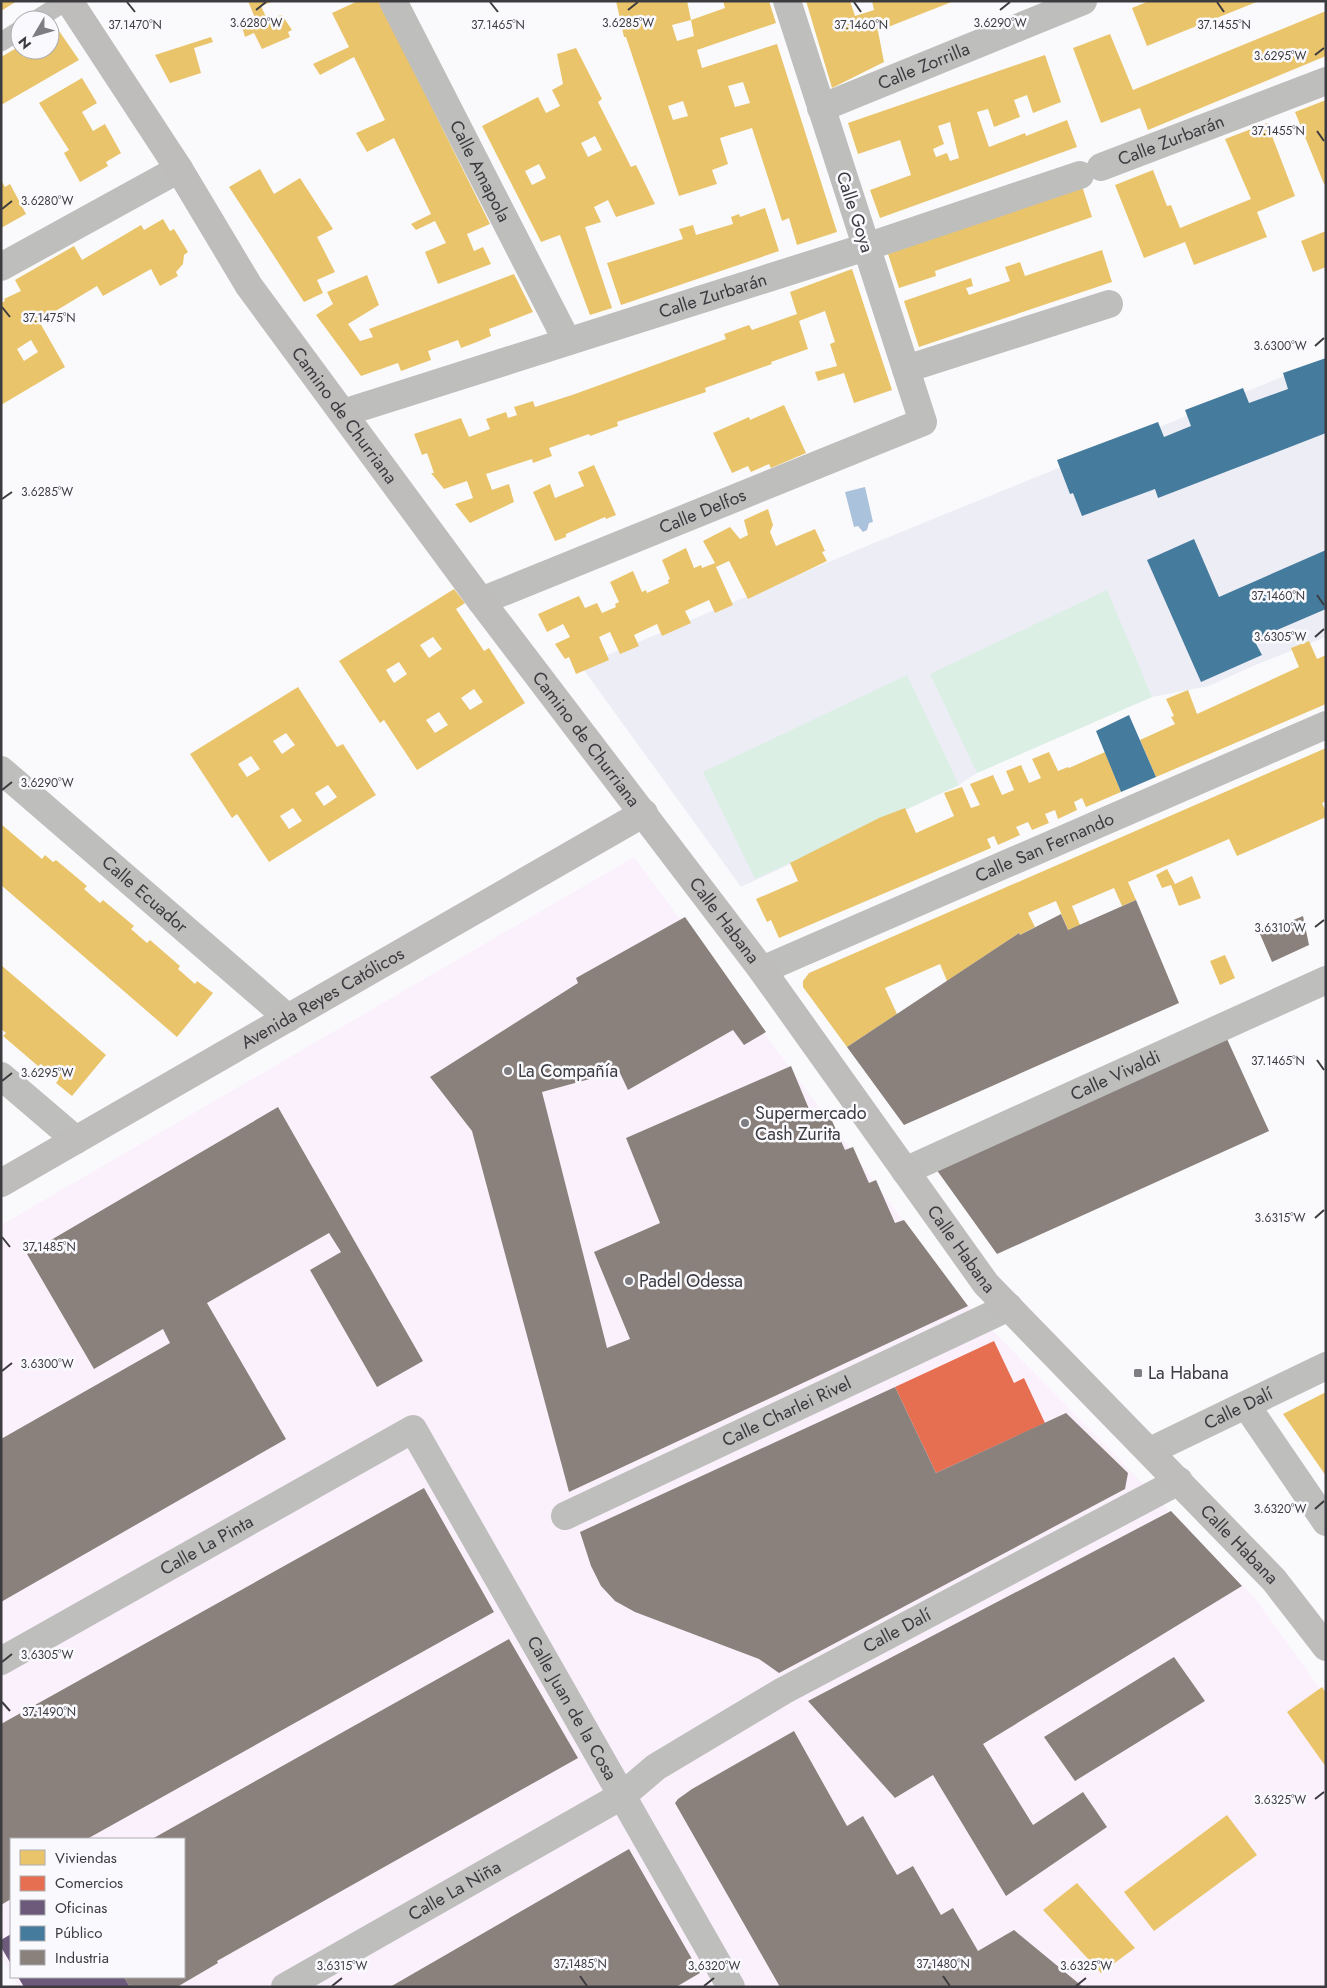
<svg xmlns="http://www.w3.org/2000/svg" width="1327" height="1988" font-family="Jost,sans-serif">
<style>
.industrial{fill:#fbf1fc}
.built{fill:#ededf6}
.green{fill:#dbefe4}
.water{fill:#abc2dc}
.homes{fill:#e9c46a;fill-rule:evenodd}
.shops{fill:#e76f51}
.offices{fill:#6d597a}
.public{fill:#457b9d}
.industry{fill:#8a817c}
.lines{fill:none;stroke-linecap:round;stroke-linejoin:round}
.lane{stroke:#bebebd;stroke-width:19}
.street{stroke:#bebebd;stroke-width:28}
.secondary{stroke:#bebdbc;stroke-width:28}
.ticks{fill:none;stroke:#3c3b40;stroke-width:2}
.poi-dot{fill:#7e7e82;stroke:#f9f9fe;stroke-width:2}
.labels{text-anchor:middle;stroke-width:5;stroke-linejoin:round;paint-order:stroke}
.street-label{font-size:18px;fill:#3c3b40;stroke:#f9f9fe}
.poi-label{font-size:18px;fill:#3c3b40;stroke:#f9f9fe;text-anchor:start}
.ticks-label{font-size:12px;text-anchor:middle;fill:#3c3b40;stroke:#f9f9fe;stroke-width:5;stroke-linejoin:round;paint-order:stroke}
</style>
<rect width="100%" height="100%" fill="#fafafd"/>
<path class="industrial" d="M634 857 958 1295 1255 1598 1326 1697V1987H19L13 1977H184V1839H11V1974L1 1955V1225Z"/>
<path class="built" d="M1326 359V637L1253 666 1209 686 1152 697 977 773 959 785 741 887 581 666 874 543Z"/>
<path class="green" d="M1107 590 1152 697 977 773 930 674Z
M907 675 959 785 755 879 703 772Z"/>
<path class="water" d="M865 487 873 522 869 523 867 530 863 532 858 526 854 527 845 492Z"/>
<path class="homes" d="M1 1H17L1 11Z
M248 1H274L261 6 267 19 282 15 292 30 288 32 290 37 262 49 254 33 245 37 242 27 257 23Z
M358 1H379L490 224 467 234 474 251 483 247 491 264 438 284 425 252 446 243 435 221 416 230 411 224 431 214 394 138 367 152 356 133 385 120 354 57 320 75 313 64 349 47 332 13Z
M616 1H687L691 20 725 8 723 1H769L776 23 697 50 702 68 777 44 837 232 797 245 789 218 782 221 752 128 720 138 728 164 712 170 717 184 679 196 626 37H624ZM691 20 694 36 677 41 672 25ZM743 82 750 103 735 107 728 86ZM683 101 688 116 673 120 668 106Z
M806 1H850L855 16 874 10 872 1H954L878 31 884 62 832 88Z
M1149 1H1259L1147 46 1132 8Z
M1326 11V56L1148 130 1140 108 1101 123 1073 48 1110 34 1133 90Z
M55 25 79 60 1 105V57L20 46V50H27L28 53 34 50H50V28Z
M211 37 213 42 194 48 201 73 170 83 155 55Z
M576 48 602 99 598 102 631 167 636 165 655 204 616 217 608 200 594 207 601 222 585 227 612 308 590 315 560 235 541 242 482 126 538 97 546 113 560 106 552 90 563 84 557 54ZM595 136 602 150 588 157 581 143ZM539 164 546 178 532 185 525 171Z
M1045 55 1061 102 1033 113 1027 95 1014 100 1020 117 994 127 988 109 977 112 989 147 1025 133 1026 136 1067 120 1077 147 880 218 870 190 911 175 900 140 858 154 848 123ZM950 122 959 158 950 161 947 153 936 157 933 149 944 144 938 126Z
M82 78 97 103 82 112 93 131 105 124 121 153 106 162 108 166 80 182 64 153 69 150 39 103Z
M1326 100V183L1324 184 1295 112Z
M1267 123 1295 196 1257 212 1267 237 1194 265 1185 242 1144 258 1115 185 1153 170 1167 206 1171 205 1180 228 1251 199 1225 139Z
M260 169 274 194 300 178 333 229 317 237 335 272 317 280 323 293 304 302 229 187Z
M1 180 5 187 10 184 26 214 1 228Z
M1082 186 1092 217 935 271 936 276 899 288 888 254Z
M765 208 779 251 621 305 607 263 683 239 679 229 693 225 696 235 733 224 731 217 739 214 740 217Z
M163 219 170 231 174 229 188 252 184 255 183 264 176 272 178 276 160 286 151 269 103 296 97 286 39 321 65 367 1 405V303L5 301 4 299 21 291 15 280 74 246 82 260 141 225 144 230ZM31 340 38 352 24 361 17 349Z
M1326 231V267L1313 272 1301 241Z
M1102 250 1112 282 919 347 904 301 971 278 973 286 966 288 969 295 1010 281 1005 267 1020 262 1025 276Z
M852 269 892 390 854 403 844 373 818 381 815 372 837 366 830 344 835 342 825 311 799 321 808 349 771 362 772 364 705 388 706 392 617 422 618 426 590 436 589 434 549 448 552 456 533 463 532 459 486 474 492 490 509 484 514 502 470 523 455 504 473 498 467 481 444 489 431 473H434L427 453 422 455 414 434 461 418 469 437 490 429 486 419 506 412 508 418 517 415 514 407 533 401 535 407 575 394 726 339 724 334 749 325 752 330 797 314 790 292Z
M514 274 533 312 489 329 491 336 477 342 461 348 458 340 428 351 431 360 401 371 398 363 361 376 316 315 333 304 327 292 367 275 379 305 348 324 360 341 373 337 369 329Z
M784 405 806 453 771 468 769 464 751 472 748 466 732 473 713 433 749 417 750 420Z
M594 465 616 515 606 519 605 517 566 534V537L555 541 533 492 550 484 555 498 584 486 578 472Z
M768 509 773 525 770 532 776 546 815 529 825 551 822 552 827 561 748 599 729 561 716 567 733 605 715 613 709 600 698 605 685 611 691 623 662 636 657 624 634 635 639 646 620 654 610 632 599 637 609 660 576 674 569 657 565 659 555 644 570 637 563 624 547 632 538 614 579 596 585 608 597 603 602 613 616 607 615 604 619 602 610 582 633 571 642 592 646 590 647 593 669 583 668 580 670 579 662 560 686 548 694 568 701 565 702 568 715 563 703 541 730 527 740 539 748 535 744 520Z
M454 589 465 603 456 609 484 651 489 648 525 703 417 770 384 720 380 723 339 661ZM433 637 442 649 429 658 420 645ZM399 662 407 674 394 683 386 670ZM474 689 483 702 470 710 461 698ZM439 712 448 725 435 733 426 720Z
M1309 641 1317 659 1326 655V704L1156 777 1140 740 1175 724 1171 717 1174 716 1166 699 1188 690 1197 714 1299 667 1291 648Z
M298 687 337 747 343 744 376 795 269 862 237 814 232 818 190 754ZM286 733 295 745 282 754 273 741ZM251 756 260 769 247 777 238 764ZM328 785 337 797 324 806 315 793ZM293 808 302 821 289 829 280 816Z
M1326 748V801L1322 803 1326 812V817L1237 856 1229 839 1128 882 1136 900 1122 906 1114 888 1072 906 1080 925 1068 930 1056 901 1028 913 1035 927 1020 935 1019 933 947 981 940 964 885 988 897 1014 847 1047 803 987V981L809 973Z
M1049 752 1058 771 1068 767 1069 768 1105 752 1121 792 1086 807 1082 798 1074 802 1077 810 1058 819 1055 810 1045 814 1049 823 1032 830 1028 822 1016 827 1020 835 998 845 994 836 987 839 991 848 779 938 771 920 767 922 756 899 798 881 790 863 879 818 905 808 916 833 954 816 944 793 962 787 971 808 980 805 970 784 993 775 1002 795 1014 790 1006 771 1021 765 1029 783 1041 778 1032 759Z
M1 824 42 859 45 855 53 862 56 860 87 886 84 889 100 903 103 900 134 926 131 929 147 943 150 940 180 966 178 969 195 984 197 981 213 993 177 1037 1 885Z
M1167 869 1175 884 1192 876 1201 898 1179 906 1171 885 1162 888 1156 875Z
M1225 955 1235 978 1220 985 1210 961Z
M1 965 106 1055 72 1096 56 1083 59 1079 41 1064 38 1066 3 1036 6 1033 1 1029Z
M1326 1392V1476L1283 1414Z
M1322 1687 1326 1693V1767L1287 1712Z
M1227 1815 1257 1855 1154 1931 1124 1892Z
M1077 1883 1135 1948 1101 1973 1043 1910Z"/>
<path class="shops" d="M994 1341 1014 1383 1024 1378 1045 1423 936 1473 895 1387Z"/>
<path class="offices" d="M11 1934V1964L1 1947V1940Z
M18 1977H124L130 1987H24Z"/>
<path class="public" d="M1326 358V433L1158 498 1155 489 1082 516 1073 493 1070 494 1057 460 1158 422 1164 437 1191 426 1185 410 1243 388 1249 403 1288 389 1283 373Z
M1194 539 1219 597 1326 550V609L1254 640 1262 655 1201 682 1147 560Z
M1129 715 1156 777 1121 792 1096 731Z"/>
<path class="industry" d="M1136 900 1179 1003 904 1125 847 1047 1019 933 1020 935 1061 914 1068 930Z
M1303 916 1309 945 1272 962 1260 934Z
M685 917 766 1032 744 1045 733 1030 628 1090 619 1071 542 1092 607 1348 630 1339 594 1252 660 1223 626 1138 791 1066 814 1121 829 1114 845 1150 853 1147 869 1183 876 1180 895 1223 904 1220 968 1306 569 1492 472 1131 430 1077 578 983 576 978Z
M1227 1039 1269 1131 997 1254 936 1169Z
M278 1107 423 1361 377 1387 310 1270 341 1252 329 1233 294 1253 207 1303 286 1439 1 1602V1439L170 1343 163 1329 94 1369 27 1254Z
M895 1387 936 1473 1066 1413 1128 1473 1125 1489 779 1673 759 1659 635 1612 615 1601 601 1586 591 1566 580 1532Z
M424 1488 494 1612 87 1839H11V1899L1 1905V1724Z
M1171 1511 1242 1586 983 1744 1033 1825 1083 1792 1107 1827 1006 1896 933 1775 895 1798 808 1701Z
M509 1639 578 1758 217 1961 218 1963 177 1987H130L124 1977H184V1839H152Z
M1174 1657 1205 1701 1075 1781 1044 1737Z
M794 1731 847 1826 863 1816 897 1875 913 1866 941 1915 953 1908 978 1951 1014 1930 1083 1987H780L675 1803 678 1799 692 1789Z
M629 1849 700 1973 676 1987H390Z"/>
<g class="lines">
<path class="lane" d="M36 20 66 1
M1 42 20 30"/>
<g class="street">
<path id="s1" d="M393 1 567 341"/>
<path id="s2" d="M821 108 1083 1"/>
<path id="s3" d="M1101 167 1326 81"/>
<path d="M1 267 179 169"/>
<path d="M906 369 1109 304"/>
<path id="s4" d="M343 413 866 247 1080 175"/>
<path id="s5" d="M481 601 923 422 787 1"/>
<path id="s6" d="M1 770 288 1018"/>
<path id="s7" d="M762 970 1326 725"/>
<path d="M1 1076 76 1140"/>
<path id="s8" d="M905 1171 1326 980"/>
<path d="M1246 1405 1326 1522"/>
<path id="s9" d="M1150 1451 1326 1366"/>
<path id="s10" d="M565 1516 1009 1307"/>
<path id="s11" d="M1 1661 413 1429 731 1987"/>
<path id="s12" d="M285 1987 623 1795 656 1767 783 1691 1179 1481"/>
</g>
<g class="secondary">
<path id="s13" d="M69 1 179 169 249 286 481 601 762 970 986 1284 1274 1580 1326 1647"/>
<path id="s14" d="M1 1183 644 813"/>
</g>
</g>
<path class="ticks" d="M127 2 135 12M490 2 498 12M854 2 861 12M1217 2 1224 12M256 10 266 2M628 10 638 2M1000 10 1010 2M1315 55 1324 48M1317 131 1324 141M2 209 12 201M2 307 10 317M1315 346 1324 338M2 499 12 492M1317 595 1324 605M1315 637 1324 629M2 790 12 782M1315 927 1324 920M1317 1060 1324 1070M2 1081 12 1073M1315 1218 1324 1210M2 1237 10 1247M2 1371 12 1363M1315 1509 1324 1501M2 1662 12 1654M2 1702 10 1711M1315 1799 1324 1792M580 1976 587 1986M943 1976 950 1986M332 1986 342 1978M704 1986 714 1978M1076 1986 1086 1978"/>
<g class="poi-dot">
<circle cx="508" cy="1071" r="5"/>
<circle cx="745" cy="1123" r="5"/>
<circle cx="629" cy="1281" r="5"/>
<rect x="1133" y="1368" width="10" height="10" rx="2.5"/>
</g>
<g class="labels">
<g class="street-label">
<text dy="6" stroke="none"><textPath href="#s2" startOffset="111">Calle Zorrilla</textPath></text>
<text dy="6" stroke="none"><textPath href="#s3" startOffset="75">Calle Zurbarán</textPath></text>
<text dy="6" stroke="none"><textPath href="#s1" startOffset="191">Calle Amapola</textPath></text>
<text transform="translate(855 212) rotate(72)" y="6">Calle Goya</text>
<text dy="6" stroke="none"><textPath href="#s4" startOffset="388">Calle Zurbarán</textPath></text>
<text dy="6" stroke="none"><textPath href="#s13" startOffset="498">Camino de Churriana</textPath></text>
<text dy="6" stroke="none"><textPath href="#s5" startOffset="239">Calle Delfos</textPath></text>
<text dy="6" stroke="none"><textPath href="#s13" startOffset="902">Camino de Churriana</textPath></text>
<text dy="6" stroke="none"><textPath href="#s7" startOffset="308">Calle San Fernando</textPath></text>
<text dy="6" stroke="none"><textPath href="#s6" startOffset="190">Calle Ecuador</textPath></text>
<text dy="6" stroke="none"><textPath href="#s13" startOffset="1130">Calle Habana</textPath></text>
<text dy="6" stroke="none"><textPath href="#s14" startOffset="371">Avenida Reyes Católicos</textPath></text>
<text dy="6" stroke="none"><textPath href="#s8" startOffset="231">Calle Vivaldi</textPath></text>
<text dy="6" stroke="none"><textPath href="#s13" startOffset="1535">Calle Habana</textPath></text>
<text dy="6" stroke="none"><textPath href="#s9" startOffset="98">Calle Dalí</textPath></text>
<text dy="6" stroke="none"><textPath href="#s10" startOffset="245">Calle Charlei Rivel</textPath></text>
<text dy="6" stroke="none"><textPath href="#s13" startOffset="1941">Calle Habana</textPath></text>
<text dy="6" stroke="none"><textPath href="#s11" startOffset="236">Calle La Pinta</textPath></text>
<text dy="6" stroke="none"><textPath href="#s12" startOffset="709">Calle Dalí</textPath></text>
<text dy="6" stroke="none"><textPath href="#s11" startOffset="794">Calle Juan de la Cosa</textPath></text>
<text dy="6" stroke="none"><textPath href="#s12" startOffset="195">Calle La Niña</textPath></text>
</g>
<g class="poi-label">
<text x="518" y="1077">La Compañía</text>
<text x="755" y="1119">Supermercado<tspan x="755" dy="21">Cash Zurita</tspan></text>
<text x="639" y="1287">Padel Odessa</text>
<text x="1148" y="1379">La Habana</text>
</g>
</g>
<g class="ticks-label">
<text x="256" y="27">3.6280°W</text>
<text x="628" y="27">3.6285°W</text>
<text x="1000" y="27">3.6290°W</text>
<text x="135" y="29">37.1470°N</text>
<text x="498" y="29">37.1465°N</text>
<text x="861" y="29">37.1460°N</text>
<text x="1224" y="29">37.1455°N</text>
<text x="1280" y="60">3.6295°W</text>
<text x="1278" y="135">37.1455°N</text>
<text x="47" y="205">3.6280°W</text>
<text x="49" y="322">37.1475°N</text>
<text x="1280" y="350">3.6300°W</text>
<text x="47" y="496">3.6285°W</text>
<text x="1278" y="600">37.1460°N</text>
<text x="1280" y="641">3.6305°W</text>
<text x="47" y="787">3.6290°W</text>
<text x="1280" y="932">3.6310°W</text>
<text x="1278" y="1065">37.1465°N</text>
<text x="47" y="1077">3.6295°W</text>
<text x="1280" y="1222">3.6315°W</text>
<text x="49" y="1251">37.1485°N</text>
<text x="47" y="1368">3.6300°W</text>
<text x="1280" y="1513">3.6320°W</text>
<text x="47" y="1659">3.6305°W</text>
<text x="49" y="1716">37.1490°N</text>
<text x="1280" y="1804">3.6325°W</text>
<text x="580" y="1968">37.1485°N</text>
<text x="943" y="1968">37.1480°N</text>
<text x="342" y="1970">3.6315°W</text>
<text x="714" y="1970">3.6320°W</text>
<text x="1086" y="1970">3.6325°W</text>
</g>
<rect width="1327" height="1988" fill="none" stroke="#3c3b40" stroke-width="5"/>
<rect x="10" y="1838" width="175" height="140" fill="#f9f9fe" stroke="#adadb2"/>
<rect x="20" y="1850" width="25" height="15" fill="#e9c46a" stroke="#adadb2"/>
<text x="55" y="1863" font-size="15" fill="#3c3b40">Viviendas</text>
<rect x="20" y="1876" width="25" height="15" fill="#e76f51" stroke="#adadb2"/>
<text x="55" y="1888" font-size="15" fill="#3c3b40">Comercios</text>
<rect x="20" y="1900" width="25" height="15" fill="#6d597a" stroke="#adadb2"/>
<text x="55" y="1913" font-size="15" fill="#3c3b40">Oficinas</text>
<rect x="20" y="1926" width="25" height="15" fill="#457b9d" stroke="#adadb2"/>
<text x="55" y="1938" font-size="15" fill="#3c3b40">Público</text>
<rect x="20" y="1950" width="25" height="15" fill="#8a817c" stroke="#adadb2"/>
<text x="55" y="1963" font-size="15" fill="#3c3b40">Industria</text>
<g transform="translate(35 35) rotate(232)"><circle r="24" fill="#f9f9fe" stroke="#adadb2"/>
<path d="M0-4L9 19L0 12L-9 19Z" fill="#7e7e82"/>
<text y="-8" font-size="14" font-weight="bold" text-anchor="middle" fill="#3c3b40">N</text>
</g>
</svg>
